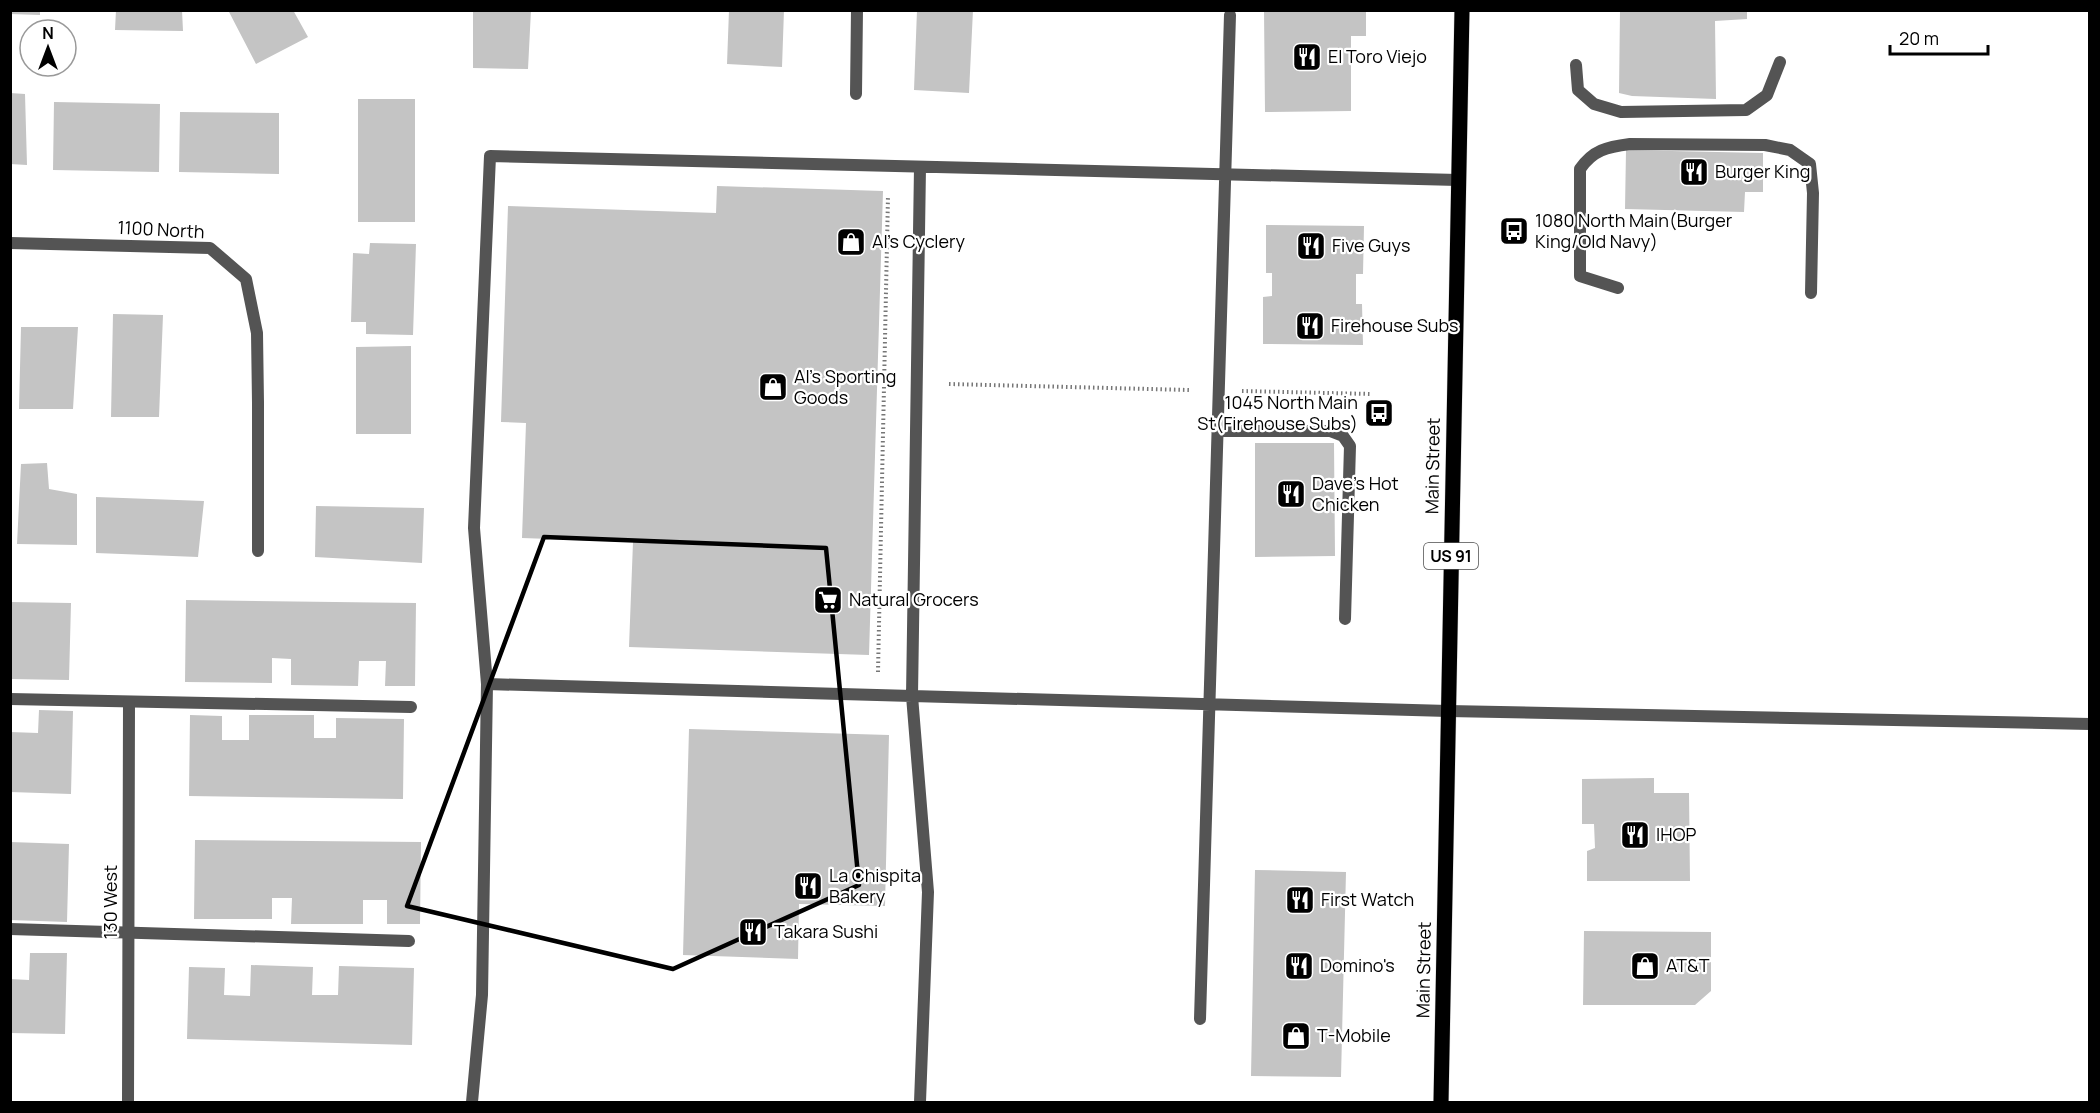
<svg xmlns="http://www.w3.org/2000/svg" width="2100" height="1113" font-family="Manrope,sans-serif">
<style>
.building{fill:#c4c4c4}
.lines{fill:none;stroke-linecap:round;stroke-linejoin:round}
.primary-casing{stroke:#dbdbdb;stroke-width:16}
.path{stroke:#767676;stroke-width:4;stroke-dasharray:1.5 3;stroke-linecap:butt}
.service{stroke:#545454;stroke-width:12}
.minor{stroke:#545454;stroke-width:12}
.primary{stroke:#000;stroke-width:15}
.marked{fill:none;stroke:#000;stroke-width:4.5;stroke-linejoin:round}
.labels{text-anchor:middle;stroke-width:4.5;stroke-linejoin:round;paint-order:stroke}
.shield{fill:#fff;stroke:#4c4c4c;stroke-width:1.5}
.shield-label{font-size:16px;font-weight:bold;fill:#000}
.poi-label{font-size:18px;fill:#000;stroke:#fff;text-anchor:start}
.street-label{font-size:18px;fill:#000;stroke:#fff}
</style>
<rect width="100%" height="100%" fill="#fff"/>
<path class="building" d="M10 10H40V15L10 14Z
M116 10H182L183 31 115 30Z
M228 10H293L308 37 256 64Z
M473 10H531L528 69 473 68Z
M729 10H784L782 67 727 64Z
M917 10H973L969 93 914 90Z
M1264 10H1366V36H1351V111L1265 112Z
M1620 10H1747V19L1715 21 1716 99 1632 96 1619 93Z
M10 93 25 94 27 165 10 164Z
M358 99H415V222H358Z
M54 102 160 104 159 172 53 170Z
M180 112 279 113V174L179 172Z
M1626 150 1763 153V192H1745L1744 212 1625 209Z
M717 186 883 191 869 655 629 647 633 542 522 538 526 423 501 422 508 206 716 213Z
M1266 225 1364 226 1363 274H1356V304H1362L1363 345 1263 344V297L1272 296V273H1266Z
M370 243 416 244 413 335 366 334V322H351L353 253 369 254Z
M113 314 163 315 159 417H111Z
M21 327H78L73 409H19Z
M411 346V434H356V347Z
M1255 443H1334L1335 556 1255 557Z
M47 463 49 489 77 494V545L17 544 21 464Z
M96 497 204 501 198 557 96 553Z
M316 506 424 508 422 563 315 557Z
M186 600 416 603 415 686H385L386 661H359L358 686 291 685V659L272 658V683L185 682Z
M10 602 71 603 69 680 10 679Z
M39 710 73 711 71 794 10 792V732L38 733Z
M190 715 222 716V740H249V715H314V738H336V718L404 719 403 799 189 796Z
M689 729 889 735 885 906 799 904 798 959 683 955Z
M1654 778V793H1689L1690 881H1587V851L1595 848 1594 824H1582V779Z
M195 840 421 842 420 924H387V900H363V924H291L292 898H272V919H194Z
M10 842 69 844 67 922 10 920Z
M1255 870 1346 872 1341 1077 1251 1076Z
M1584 931 1711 932V991L1695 1005H1583Z
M30 953H67L65 1034 10 1033V979L29 980Z
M251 965 313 967 312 995H338L339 966 414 968 412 1045 187 1039 189 967 225 968 224 995 250 996Z"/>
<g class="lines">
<g class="primary-casing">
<path id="primary" d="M1441 1102 1462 10"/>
</g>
<path class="path" d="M949 384 1189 390
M1242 391 1371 394
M878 672 888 196"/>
<path class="service" d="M1576 65 1578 90 1594 104 1621 112 1746 110 1767 95 1780 62
M920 167 912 696 928 892 920 1102
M1618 288 1580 276V169C1593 150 1607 147 1630 144L1765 145 1790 150 1810 164 1813 193 1811 293
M258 403V551
M1218 431H1330L1343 436 1350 446 1345 619
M487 684 1448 711 2090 724
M10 699 411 707
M10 929 409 941
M1200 1019 1230 15
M472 1102 482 995 487 684 474 528 490 156 1458 180"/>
<path class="minor" d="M856 94 857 10
M10 243 210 248 246 279 257 333 258 403
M128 1102 129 702"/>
<use href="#primary" class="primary"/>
</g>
<path class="marked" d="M544 537 826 548 859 885 673 969 407 906Z"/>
<defs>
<g id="restaurant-square" transform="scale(1.5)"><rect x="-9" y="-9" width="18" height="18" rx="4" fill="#000" stroke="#fff"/><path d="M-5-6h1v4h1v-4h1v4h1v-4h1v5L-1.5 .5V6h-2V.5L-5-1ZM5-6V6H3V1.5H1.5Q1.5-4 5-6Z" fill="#fff"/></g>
<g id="bus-square" transform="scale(1.5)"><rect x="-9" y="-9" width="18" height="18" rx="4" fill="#000" stroke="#fff"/><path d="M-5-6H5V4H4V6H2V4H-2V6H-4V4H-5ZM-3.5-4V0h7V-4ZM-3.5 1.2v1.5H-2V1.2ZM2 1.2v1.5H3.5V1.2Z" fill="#fff"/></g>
<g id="shop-square" transform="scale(1.5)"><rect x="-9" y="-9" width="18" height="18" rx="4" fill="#000" stroke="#fff"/><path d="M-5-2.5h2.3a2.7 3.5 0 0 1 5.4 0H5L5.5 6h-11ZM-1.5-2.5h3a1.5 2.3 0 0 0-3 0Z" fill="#fff"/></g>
<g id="supermarket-square" transform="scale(1.5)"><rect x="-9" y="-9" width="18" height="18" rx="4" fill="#000" stroke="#fff"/><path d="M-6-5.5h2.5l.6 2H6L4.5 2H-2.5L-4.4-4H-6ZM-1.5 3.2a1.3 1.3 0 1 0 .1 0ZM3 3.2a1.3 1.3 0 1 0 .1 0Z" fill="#fff"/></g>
</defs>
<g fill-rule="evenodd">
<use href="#restaurant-square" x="1307" y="57"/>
<use href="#restaurant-square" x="1694" y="172"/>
<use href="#bus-square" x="1514" y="231"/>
<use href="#shop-square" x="851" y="242"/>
<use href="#restaurant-square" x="1311" y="246"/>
<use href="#restaurant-square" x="1310" y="326"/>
<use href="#shop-square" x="773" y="387"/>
<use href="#bus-square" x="1379" y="413"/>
<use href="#restaurant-square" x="1291" y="494"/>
<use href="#supermarket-square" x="828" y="600"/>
<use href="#restaurant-square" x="1635" y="835"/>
<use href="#restaurant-square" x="808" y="886"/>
<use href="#restaurant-square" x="1300" y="900"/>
<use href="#restaurant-square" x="753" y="932"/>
<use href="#restaurant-square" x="1299" y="966"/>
<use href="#shop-square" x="1645" y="966"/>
<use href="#shop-square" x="1296" y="1036"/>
</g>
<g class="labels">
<rect class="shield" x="1424" y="543" width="54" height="26" rx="4.5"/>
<g class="shield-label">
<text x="1451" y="562">US 91</text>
</g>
<g class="poi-label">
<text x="1328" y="63">El Toro Viejo</text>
<text x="1715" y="178">Burger King</text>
<text x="1535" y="227">1080 North Main(Burger<tspan x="1535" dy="21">King/Old Navy)</tspan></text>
<text x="872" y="248">Al's Cyclery</text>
<text x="1332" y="252">Five Guys</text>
<text x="1331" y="332">Firehouse Subs</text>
<text x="794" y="383">Al's Sporting<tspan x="794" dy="21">Goods</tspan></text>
<text x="1358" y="409" text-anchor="end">1045 North Main<tspan x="1358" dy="21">St(Firehouse Subs)</tspan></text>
<text x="1312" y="490">Dave's Hot<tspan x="1312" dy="21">Chicken</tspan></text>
<text x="849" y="606">Natural Grocers</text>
<text x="1656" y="841">IHOP</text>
<text x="829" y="882">La Chispita<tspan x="829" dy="21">Bakery</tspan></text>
<text x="1321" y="906">First Watch</text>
<text x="774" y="938">Takara Sushi</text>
<text x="1320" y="972">Domino's</text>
<text x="1666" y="972">AT&amp;T</text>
<text x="1317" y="1042">T-Mobile</text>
</g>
<g class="street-label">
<text transform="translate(161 230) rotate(3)" y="6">1100 North</text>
<text transform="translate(1433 466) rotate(-89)" y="6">Main Street</text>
<text transform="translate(111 902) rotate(-90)" y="6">130 West</text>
<text transform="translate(1424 970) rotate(-89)" y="6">Main Street</text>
</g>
</g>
<rect width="2100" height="1113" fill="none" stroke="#000000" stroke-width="24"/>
<g transform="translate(48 48)"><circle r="28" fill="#ffffff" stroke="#999999" stroke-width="1.5"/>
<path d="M0-4.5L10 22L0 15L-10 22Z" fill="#000000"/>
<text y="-9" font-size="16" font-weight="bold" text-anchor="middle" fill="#000000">N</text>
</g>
<path d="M1890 45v9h98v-9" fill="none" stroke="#000000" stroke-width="3"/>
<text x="1899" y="45" font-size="18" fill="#000000" stroke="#ffffff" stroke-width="4.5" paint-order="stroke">20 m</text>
</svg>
